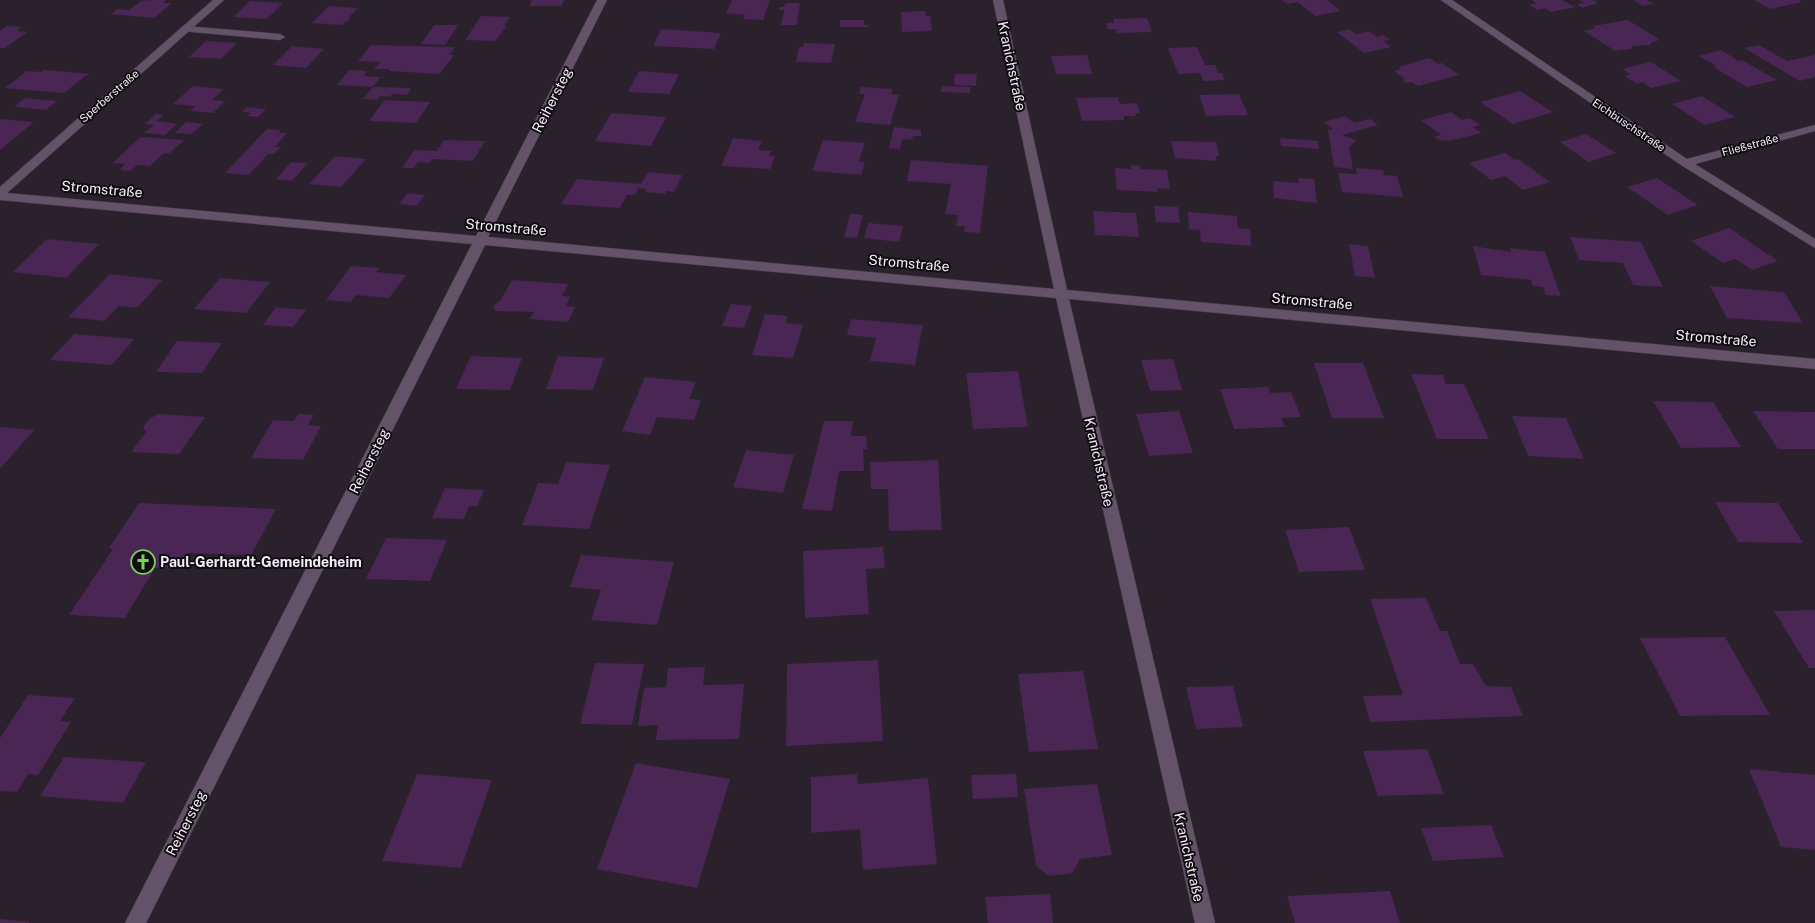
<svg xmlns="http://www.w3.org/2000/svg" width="1815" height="923" font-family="'Public Sans',sans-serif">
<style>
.building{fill:#492653}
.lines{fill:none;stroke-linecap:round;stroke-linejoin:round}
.lane-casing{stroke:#463e49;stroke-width:1}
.street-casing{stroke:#463e49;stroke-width:1}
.lane{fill:#645368;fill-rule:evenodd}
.street{fill:#645368;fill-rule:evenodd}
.labels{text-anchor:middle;stroke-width:4;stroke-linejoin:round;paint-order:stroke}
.far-street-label{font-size:11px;fill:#f4eef6;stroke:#100c11}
.street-label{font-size:14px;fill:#f4eef6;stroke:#100c11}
.poi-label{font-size:14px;font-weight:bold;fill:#f4eef6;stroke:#100c11;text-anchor:start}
</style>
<rect width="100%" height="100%" fill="#2a212d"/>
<path class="building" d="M151 0H166L163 3H172L154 18 111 14 117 9 129 10 141 1Z
M532 0H564L561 6H529Z
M732 0H770L763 20 743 19 745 15 726 13Z
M1282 0H1327L1341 11 1315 16 1298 2 1287 4Z
M1532 0H1561L1576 7 1551 12 1545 8 1538 10 1529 5 1536 3Z
M1579 0H1593L1598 3 1582 8 1577 4 1584 3Z
M1633 0H1647L1654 4 1643 6Z
M1754 0H1799L1802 2 1770 9Z
M250 1 283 3 267 19 233 17Z
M785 3H800L797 25H781L784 10H779V7H784Z
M329 6 358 8 349 17 351 18 341 25 312 23Z
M925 11 926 16H930L932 31 902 32 901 12Z
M481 16 510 17 504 26H507L495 41 465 40Z
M1147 18 1152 32 1117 33 1116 29H1108L1106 23H1114L1113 19Z
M840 20H864V25H868V27H840Z
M1628 20 1660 40 1652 42 1650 45 1633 46 1631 49 1615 51 1584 31 1595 28 1593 26Z
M434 25H458L445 45 421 44Z
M7 26 21 27 17 31 27 32 5 48H0V31Z
M661 29 721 33 714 49 653 46Z
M1349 29 1356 34 1369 31 1377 37 1383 35 1390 40 1383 41 1391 47 1364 53 1337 32Z
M206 41 237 43 221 59 189 57Z
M804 43 835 44 831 63 796 62 799 47H803Z
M371 45 455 47 450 55H454L440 74 389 71 390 69H374L380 62 358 61Z
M1759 45 1787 61 1815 55V77L1800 81 1744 48Z
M292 46 324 49 306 68 273 65Z
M1197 47 1205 65H1215L1218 73H1222L1225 80 1203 81 1200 73 1178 74 1168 48Z
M1721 50 1739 61 1742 60 1777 80 1747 87 1713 67 1717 66 1699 56Z
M1087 55 1092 74H1056L1051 56Z
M1430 58 1438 64 1442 63 1459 75 1418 86 1412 82 1406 83 1402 80 1405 79 1394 71 1401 69 1398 67Z
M1651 62 1681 81 1651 88 1642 82 1637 84 1625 76 1630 74 1622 69Z
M44 70 91 74 85 76 64 93 5 88 27 71 41 72Z
M349 70 367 71 364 76 380 77 373 87 337 85Z
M639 71 679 74 669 94 628 92Z
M955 74H977L976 86 954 85Z
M193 86 224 89 212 100 225 101 213 113 190 111 195 106 173 104Z
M942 86 970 87V93L941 92Z
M373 87 411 88 407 95 392 94 390 97 380 96 377 100 363 99Z
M861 87 893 89 891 94 899 95 890 125 855 122 865 94H859Z
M1520 91 1553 112 1513 124 1480 102Z
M1239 94 1248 115 1206 116 1199 95Z
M1702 96 1735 117 1705 125 1672 104Z
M1118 97 1120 104 1137 103 1140 113H1135L1136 116H1124V120L1082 121 1076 98Z
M25 98 57 101 46 110 14 107Z
M384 100 430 102 416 123 369 121Z
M247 107 266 109 258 117 247 116 251 113 242 112Z
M1451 112 1462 120 1470 118 1480 125 1473 127 1481 133 1450 141 1447 140 1441 141 1434 137 1441 135 1421 120Z
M611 113 666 117 651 146 595 141Z
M156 114 164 115 156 121 177 124 165 135 144 133 154 125 145 124Z
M1345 116 1354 123 1370 119 1378 125 1342 135 1356 140 1349 147 1353 169 1334 167 1328 130 1333 129 1324 122Z
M0 119 34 122 0 150Z
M186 122 203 124 191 134 175 133Z
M894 127 921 130V136H913L912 140 902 139 900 149 889 148Z
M267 129 281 130 279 133H287L275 147H281L274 154H268L249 175 225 173Z
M1586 134 1616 153 1588 162 1560 142Z
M140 137 158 138 184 140 170 153H164L150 166 137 165 131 171 120 170 125 164 113 163Z
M733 138 762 141 758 150 772 151 769 156H775L770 169 721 166Z
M1280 138 1318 141 1319 149 1281 146Z
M444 140 485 141 473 161 432 159 430 163 418 162 414 168H402L414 150 437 151Z
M823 140 865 143 859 161 865 162 861 175 812 171Z
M1171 141 1216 142 1219 156H1216V161L1175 158Z
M1505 153 1515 160 1518 159 1550 182 1523 190 1505 176 1491 180 1469 163Z
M335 156 366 159 341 187 309 184Z
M911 160 988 166 980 233 964 232 965 226H956L958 215 945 214 951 184 907 181Z
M291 162 308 163 292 181 276 179Z
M1131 165 1140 166V169L1167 170 1170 189 1157 188 1158 192 1117 190 1115 168 1131 169Z
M1356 168 1383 170 1384 175 1397 176 1403 197 1342 192 1338 173 1357 174Z
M648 172 682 175 674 192 666 191 665 194 645 192 646 189 638 188 635 195H627L620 208 561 204 577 179 641 184Z
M1299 178 1314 179 1317 203 1274 198 1273 181 1299 183Z
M1657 178 1698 205 1668 215 1627 187Z
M408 193 425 195 416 206 399 204Z
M1154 206 1178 207 1180 223 1156 222Z
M1093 211 1136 213 1139 237 1095 235Z
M1188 212 1237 216 1238 228 1250 229 1251 246 1201 242 1200 230 1189 229Z
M850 214 863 215 857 238 844 237Z
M868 223 903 226 899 242 864 238Z
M1729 228 1778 261 1752 270 1735 259 1723 263 1691 241Z
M1570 237 1641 242 1663 287 1633 285 1623 263 1579 260Z
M47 239 99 244 66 278 13 272Z
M1349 244 1368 246 1375 278 1355 276Z
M1473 246 1511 252 1510 248 1545 252 1561 296 1546 295 1543 287 1533 286 1531 280 1481 275Z
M351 266 379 268 376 272 406 275 389 298 356 295 351 302 326 300Z
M110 274 162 280 137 308 119 306 104 321 68 317Z
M220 278 270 282 246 313 194 309Z
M512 280 568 284 562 296 570 297 566 306 575 307 568 322 530 319 534 312 495 311 493 306 500 301Z
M1710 286 1784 292 1803 323 1727 318Z
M731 304 752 306 744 328 722 326Z
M276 307 306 310 293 327 263 325Z
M765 314 788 316 786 323 803 325 793 358 752 355Z
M851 319 923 325 915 365 870 361 876 338 847 335Z
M74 334 134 339 112 365 50 360Z
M177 341 222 343 202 373 156 372Z
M471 356 522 358 510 390 456 389Z
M558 356 604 358 593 390 546 389Z
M1173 359 1182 390 1150 391 1141 360Z
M1314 363H1363L1384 418H1332Z
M1018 371 1028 427 973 429 966 373Z
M1411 374 1443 375 1446 384H1464L1489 439H1437Z
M645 377 696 382 689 399 701 400 694 420 657 417 650 435 622 431Z
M1268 387 1270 393 1291 392 1301 417 1281 418 1285 427 1234 429 1220 389Z
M1653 401 1713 402 1741 447 1681 448Z
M1179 411 1193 453 1149 456 1136 414Z
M1753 411 1815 412V449H1778Z
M158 414 205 417 179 454 131 452 146 432 143 427 149 419Z
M298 414 314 415 308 425 321 426 303 460 251 458 273 420 294 421Z
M1512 416 1566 418 1584 459 1528 456Z
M824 421H853L851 436H866L867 449H863L864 471H839L832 511 802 509Z
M0 427 34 430 0 469Z
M746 450 794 455 783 493 733 487Z
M938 460 942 530 889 531 888 489H871L870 462Z
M566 462 610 465 589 529 522 525 538 483 558 484Z
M445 488 484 490 477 506H469L464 519 432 518Z
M1715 502 1778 503 1803 543 1738 542Z
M139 503 276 509 251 555 188 553 178 569 155 568 125 618 69 615 113 549 109 548Z
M1349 527 1365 570 1299 572 1285 530Z
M386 538 447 540 430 581 366 579Z
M883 547 885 568 866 569 869 614 805 618 803 551Z
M581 555 674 562 657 625 591 620 601 590 570 587Z
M1426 598 1440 631H1447L1460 664H1473L1486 686 1511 687 1523 716 1370 722 1363 696 1403 695 1370 599Z
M1815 610V668H1809L1774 611Z
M1725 637 1770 715 1680 716 1640 638Z
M878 660 883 741 786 746 787 664Z
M595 663 644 664 632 725 580 724Z
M705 667 703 685 744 684 739 739 656 740 658 725 638 726 644 688 666 687 668 668Z
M1083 671 1098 749 1029 752 1018 674Z
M1233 686 1243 727 1196 729 1186 687Z
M28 695 75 698 60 721 71 722 38 775 28 774 17 792 0 791V738Z
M1427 749 1444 794 1378 796 1363 751Z
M64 757 146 762 123 803 40 796Z
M636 763 730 779 697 888 597 869Z
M1749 769 1815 775V850L1781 847Z
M417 774 492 780 461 868 382 861Z
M857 774 858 784 928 778 937 864 863 870 860 829 811 833V777Z
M1016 774 1018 797 973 799 971 775Z
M1097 784 1112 855 1080 859 1073 873 1049 876 1036 866 1024 789Z
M1491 825 1504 857 1433 861 1421 828Z
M1390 891 1400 923H1295L1287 896Z
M1050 894 1053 923H988L985 897Z
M0 919 29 922V923H0Z"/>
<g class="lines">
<g class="lane-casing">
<path id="lane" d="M185 26 280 34 285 37 280 40 181 31 180 29Z"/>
</g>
<g class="street-casing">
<path id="street" d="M213 0H224L7 193 476 236 597 0H607L488 237 1054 289 993 0H1003L1067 290 1815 359V369L1069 299 1215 923H1195L1056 298 485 245 146 923H125L472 244 0 200V187Z
M1441 0H1452L1687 159 1815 125V131L1695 164 1815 239V248L1681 165Z"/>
</g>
<use href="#lane" class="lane"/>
<use href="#street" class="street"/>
</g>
<defs>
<g id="church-ring" transform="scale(1.25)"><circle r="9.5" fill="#100c11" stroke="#78d258" stroke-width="1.5"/><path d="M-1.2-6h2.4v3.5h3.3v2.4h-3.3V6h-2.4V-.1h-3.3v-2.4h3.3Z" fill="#78d258"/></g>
</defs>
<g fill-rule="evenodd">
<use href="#church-ring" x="143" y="562"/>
</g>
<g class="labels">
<g class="far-street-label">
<text transform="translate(109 96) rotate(-41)" y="4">Sperberstraße</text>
<text transform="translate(1629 125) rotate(34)" y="4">Eichbuschstraße</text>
<text transform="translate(1750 145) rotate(-15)" y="4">Fließstraße</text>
</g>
<g class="street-label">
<text transform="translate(1012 66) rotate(78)" y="5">Kranichstraße</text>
<text transform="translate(552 100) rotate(-63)" y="5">Reihersteg</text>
<text transform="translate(102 189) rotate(5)" y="5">Stromstraße</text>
<text transform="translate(506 227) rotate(5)" y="5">Stromstraße</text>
<text transform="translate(909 263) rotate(5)" y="5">Stromstraße</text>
<text transform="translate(1312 301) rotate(5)" y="5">Stromstraße</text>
<text transform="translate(1716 338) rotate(5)" y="5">Stromstraße</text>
<text transform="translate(369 461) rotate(-63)" y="5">Reihersteg</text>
<text transform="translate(1099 462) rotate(77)" y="5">Kranichstraße</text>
<text transform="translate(186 823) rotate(-63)" y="5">Reihersteg</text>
<text transform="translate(1189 857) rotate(77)" y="5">Kranichstraße</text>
</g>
<g class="poi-label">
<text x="160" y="567">Paul-Gerhardt-Gemeindeheim</text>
</g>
</g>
</svg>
